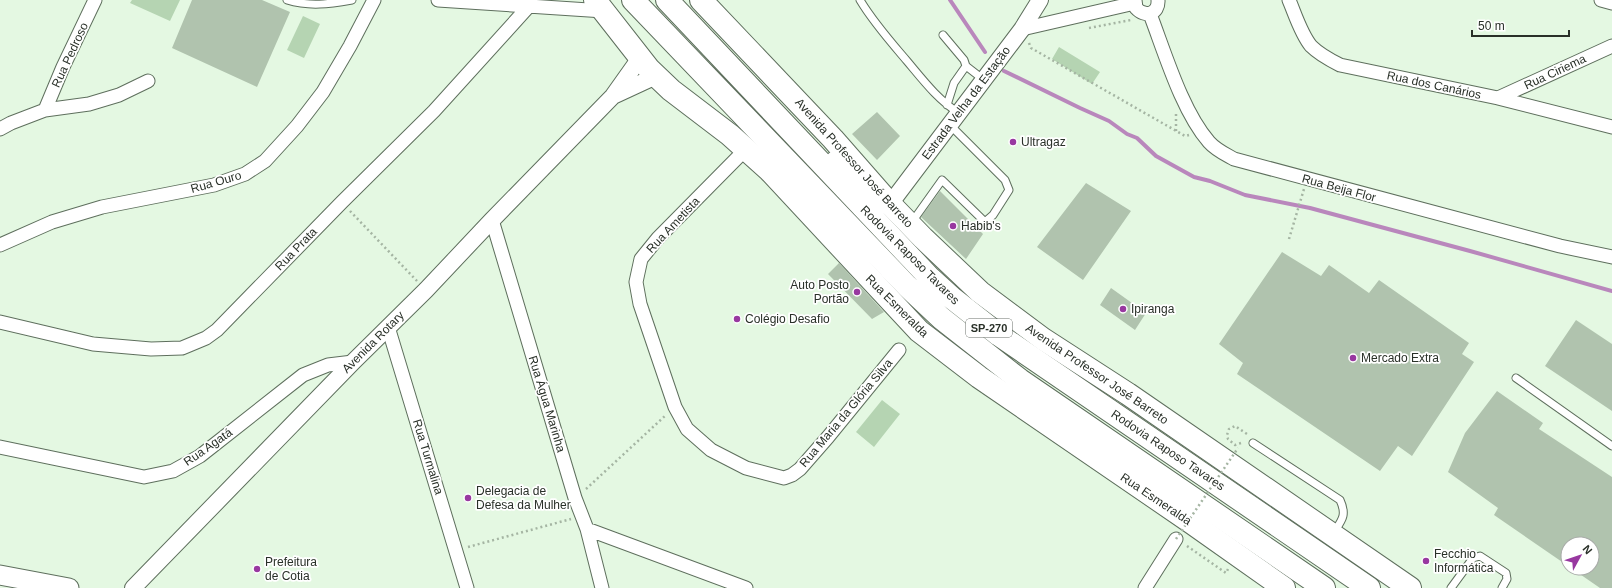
<svg xmlns="http://www.w3.org/2000/svg" width="1612" height="588" font-family="Arial,sans-serif">
<style>
.green{fill:#b5d4b2}
.lines{fill:none;stroke-linecap:round;stroke-linejoin:round}
.stream{stroke:#b987bc;stroke-width:4}
.building{fill:#b0c3ae}
.service-casing{stroke:#5e6f5d;stroke-width:9}
.minor-casing{stroke:#5e6f5d;stroke-width:15}
.tertiary-casing{stroke:#5e6f5d;stroke-width:18}
.secondary-casing{stroke:#5e6f5d;stroke-width:21}
.trunk-casing{stroke:#5e6f5d;stroke-width:24}
.motorway-casing{stroke:#5e6f5d;stroke-width:24}
.path{stroke:#a5b5a3;stroke-width:2.5;stroke-dasharray:2 3;stroke-linecap:butt}
.service{stroke:#fff;stroke-width:7}
.minor{stroke:#fff;stroke-width:13}
.tertiary{stroke:#fff;stroke-width:16}
.secondary{stroke:#fff;stroke-width:19}
.trunk{stroke:#fff;stroke-width:22}
.motorway{stroke:#fff;stroke-width:22}
.path-bridge{stroke:#a5b5a3;stroke-width:2.5;stroke-dasharray:2 3;stroke-linecap:butt}
.poi-dot{fill:#9838a0;stroke:#fff;stroke-width:1.5}
.labels{text-anchor:middle;stroke-width:3.5;stroke-linejoin:round;paint-order:stroke}
.shield{fill:#fff;stroke:#696e68;stroke-width:1}
.shield-label{font-size:11px;font-weight:bold;fill:#293028}
.street-label{font-size:12px;fill:#293028;stroke:#fff}
.poi-label{font-size:12px;fill:#293028;stroke:#fff;text-anchor:start}
</style>
<rect width="100%" height="100%" fill="#e4f8e2"/>
<path class="green" d="M132 0H180L170 21 130 3Z
M303 16 320 24 304 58 287 50Z
M1059 47 1100 72 1092 84 1052 59Z
M882 400 900 414 874 447 856 432Z"/>
<g class="lines">
<path class="stream" d="M950 0 985 52
M1004 71 1080 108 1109 121 1127 134 1137 138 1156 156 1194 177 1210 181 1245 195 1310 208 1470 251 1612 291"/>
</g>
<path class="building" d="M192 0H262L290 12 257 87 172 48Z
M877 112 900 136 877 160 852 134Z
M1086 183 1131 211 1083 280 1037 247Z
M940 191 983 234 966 259 921 217Z
M1282 252 1321 276 1329 265 1369 293 1379 280 1469 343 1462 354 1474 362 1412 456 1398 446 1380 471 1237 374 1243 363 1219 344Z
M839 263 884 312 872 319 828 274Z
M1111 288 1146 313 1135 330 1100 305Z
M1576 320 1612 344V411L1545 366Z
M1497 391 1543 423 1539 429 1612 477V588H1600L1571 568H1592V544H1568V566L1494 515 1498 508 1448 472 1465 433Z"/>
<g class="lines">
<g class="service-casing">
<path id="service" d="M287 0C310 7 329 4 352 0
M860 0C873 22 890 41 907 61 923 80 938 100 959 113
M943 35 964 60 966 66 954 83 947 105
M966 66 984 80
M912 222 942 180 985 222 993 215 1009 190 1005 180 950 125
M1516 378 1612 446
M1253 443 1340 500C1347 515 1342 520 1334 532
M1451 588 1473 558 1480 556 1506 573 1507 579 1502 588"/>
</g>
<g class="minor-casing">
<path id="minor" d="M438 0 604 11
M1135 0 1136 8C1145 18 1159 14 1158 0
M1289 0C1295 14 1301 34 1311 46 1319 54 1330 60 1340 65L1498 98 1612 127
M1601 0 1612 3
M1150 14C1165 53 1182 111 1209 142 1216 150 1225 154 1234 159L1560 246 1612 257
M1022 29 1135 3
M1498 98 1612 46
M45 110 63 67 95 0
M0 129 11 123 45 110 89 104 119 95 148 81
M746 149 658 238 641 259 636 282 640 304 675 407 687 429 711 450 746 468 784 478 792 475 800 469 828 437 899 350
M492 220 575 498 587 529 602 588
M0 245 52 222 102 207 214 185 245 174 265 161 297 126 323 92 350 46 374 0
M0 322 93 344 151 349 182 348 206 338 217 330 342 202 434 111 530 5
M388 327 467 588
M0 447 144 477 173 471 200 456 303 375 328 365 353 362
M587 529 746 588
M1145 588 1176 539"/>
</g>
<g class="tertiary-casing">
<path id="tertiary" d="M615 95 656 76
M890 204 1022 29 1040 0
M133 588 353 362 426 290 492 220 613 96 640 58"/>
</g>
<g class="secondary-casing">
<path id="secondary" d="M0 575 69 588"/>
</g>
<g class="trunk-casing">
<path id="trunk" d="M595 0 649 69 671 90 730 135 769 170 919 331 979 377 1192 523 1284 588
M701 0 833 139 890 204 923 238 980 292 1043 339 1128 394 1410 588"/>
</g>
<g class="motorway-casing">
<path id="motorway" d="M633 0 907 286 941 318 1020 380 1324 588
M667 0 930 278 952 298 999 335 1369 588
M836 162 890 204"/>
</g>
<path class="path" d="M1089 28 1131 20
M1029 43 1031 48 1185 136 1189 135
M1176 114V131
M350 211 417 281
M1289 239 1304 189
M1241 443 1235 445 1228 439 1227 435 1229 429 1235 426 1247 434V436
M586 489 666 415
M1187 546 1226 573 1228 569
M468 547 571 519"/>
<use href="#service" class="service"/>
<use href="#minor" class="minor"/>
<use href="#tertiary" class="tertiary"/>
<use href="#secondary" class="secondary"/>
<use href="#trunk" class="trunk"/>
<use href="#motorway" class="motorway"/>
<path class="path-bridge" d="M1176 539 1238 448"/>
</g>
<g class="poi-dot">
<circle cx="1013" cy="142" r="4"/>
<circle cx="953" cy="226" r="4"/>
<circle cx="857" cy="292" r="4"/>
<circle cx="1123" cy="309" r="4"/>
<circle cx="737" cy="319" r="4"/>
<circle cx="1353" cy="358" r="4"/>
<circle cx="468" cy="498" r="4"/>
<circle cx="1426" cy="561" r="4"/>
<circle cx="257" cy="569" r="4"/>
</g>
<g class="labels">
<rect class="shield" x="966" y="319" width="46" height="18" rx="3"/>
<g class="shield-label">
<text x="989" y="332">SP-270</text>
</g>
<g class="street-label">
<text transform="translate(70 55) rotate(-65)" y="4">Rua Pedroso</text>
<text transform="translate(1555 72) rotate(-25)" y="4">Rua Ciriema</text>
<text transform="translate(1434 85) rotate(12)" y="4">Rua dos Canários</text>
<text transform="translate(966 103) rotate(-53)" y="4">Estrada Velha da Estação</text>
<text transform="translate(854 163) rotate(48)" y="4">Avenida Professor José Barreto</text>
<text transform="translate(216 182) rotate(-16)" y="4">Rua Ouro</text>
<text transform="translate(1339 188) rotate(15)" y="4">Rua Beija Flor</text>
<text transform="translate(673 225) rotate(-47)" y="4">Rua Ametista</text>
<text transform="translate(296 249) rotate(-46)" y="4">Rua Prata</text>
<text transform="translate(910 255) rotate(45)" y="4">Rodovia Raposo Tavares</text>
<text transform="translate(897 306) rotate(45)" y="4">Rua Esmeralda</text>
<text transform="translate(373 342) rotate(-45)" y="4">Avenida Rotary</text>
<text transform="translate(1097 374) rotate(34)" y="4">Avenida Professor José Barreto</text>
<text transform="translate(547 404) rotate(73)" y="4">Rua Água Marinha</text>
<text transform="translate(846 413) rotate(-50)" y="4">Rua Maria da Glória Silva</text>
<text transform="translate(208 447) rotate(-35)" y="4">Rua Agatá</text>
<text transform="translate(1168 450) rotate(34)" y="4">Rodovia Raposo Tavares</text>
<text transform="translate(428 457) rotate(73)" y="4">Rua Turmalina</text>
<text transform="translate(1156 499) rotate(34)" y="4">Rua Esmeralda</text>
</g>
<g class="poi-label">
<text x="1021" y="146">Ultragaz</text>
<text x="961" y="230">Habib's</text>
<text x="849" y="289" text-anchor="end">Auto Posto<tspan x="849" dy="14">Portão</tspan></text>
<text x="1131" y="313">Ipiranga</text>
<text x="745" y="323">Colégio Desafio</text>
<text x="1361" y="362">Mercado Extra</text>
<text x="476" y="495">Delegacia de<tspan x="476" dy="14">Defesa da Mulher</tspan></text>
<text x="1434" y="558">Fecchio<tspan x="1434" dy="14">Informática</tspan></text>
<text x="265" y="566">Prefeitura<tspan x="265" dy="14">de Cotia</tspan></text>
</g>
</g>
<g transform="translate(1580 556) rotate(50)"><circle r="19" fill="#ffffff" stroke="#a9aca9"/>
<path d="M0-3L7 15L0 10L-7 15Z" fill="#9838a0"/>
<text y="-6" font-size="11" font-weight="bold" text-anchor="middle" fill="#293028">N</text>
</g>
<path d="M1472 30v6h97v-6" fill="none" stroke="#293028" stroke-width="2"/>
<text x="1478" y="30" font-size="12" fill="#293028" stroke="#ffffff" stroke-width="3" paint-order="stroke">50 m</text>
</svg>
